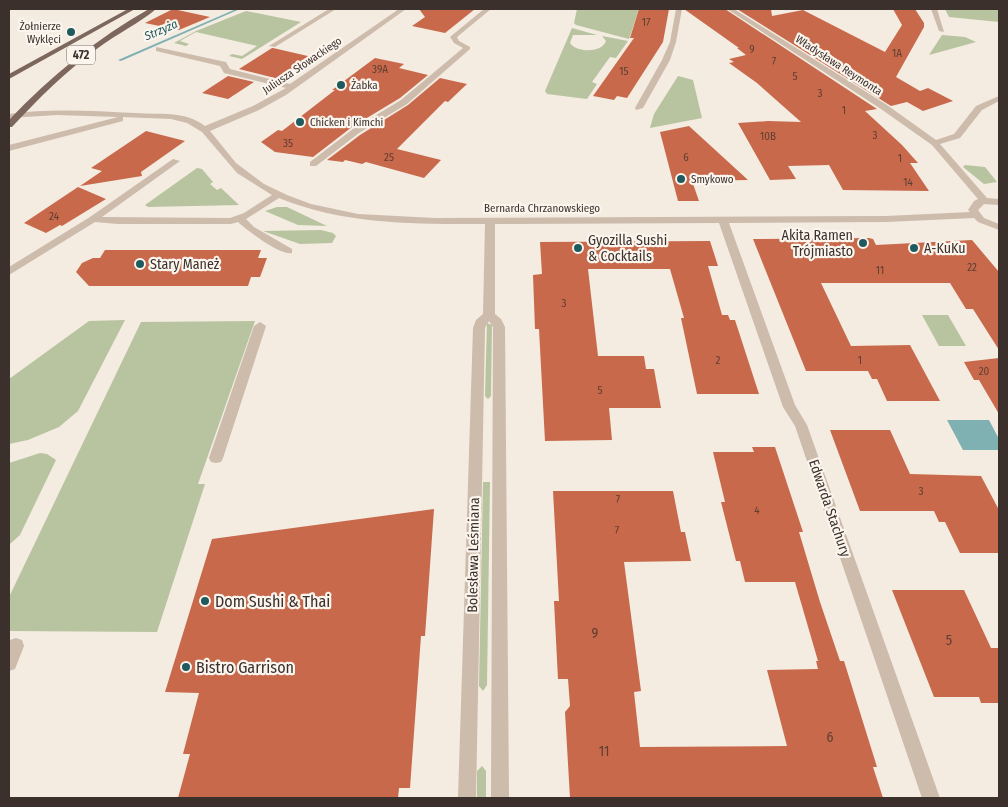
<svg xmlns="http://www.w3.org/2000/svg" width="1008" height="807" font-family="'Fira Sans Condensed',sans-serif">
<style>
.green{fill:#b8c4a0}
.water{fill:#7fb0b2}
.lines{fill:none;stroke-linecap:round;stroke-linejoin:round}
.stream{fill:#7fb0b2;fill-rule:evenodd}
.building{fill:#c8694b}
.minor{fill:#cdbbac;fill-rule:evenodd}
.major{fill:#7d675c;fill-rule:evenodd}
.poi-dot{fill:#1f5a5e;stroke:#fbf5ee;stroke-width:2}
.labels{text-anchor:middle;stroke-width:4.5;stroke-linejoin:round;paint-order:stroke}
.number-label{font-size:11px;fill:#5e3e33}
.far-poi-label{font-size:11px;fill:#3b302b;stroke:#fbf5ee;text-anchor:start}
.far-street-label{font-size:11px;fill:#3b302b;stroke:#fbf5ee}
.far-water-label{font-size:12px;font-style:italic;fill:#1f5a5e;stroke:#fbf5ee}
.shield{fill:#fbf5ee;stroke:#756b66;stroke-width:1}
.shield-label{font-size:12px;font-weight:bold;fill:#3b302b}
.poi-label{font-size:14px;fill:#3b302b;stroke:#fbf5ee;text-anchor:start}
.street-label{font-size:14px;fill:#3b302b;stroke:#fbf5ee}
.near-number-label{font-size:14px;fill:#5e3e33}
.near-poi-label{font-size:16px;fill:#3b302b;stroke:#fbf5ee;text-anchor:start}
</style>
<rect width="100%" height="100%" fill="#f4ebe1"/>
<path class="green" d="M577 9H639L629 39 576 25 574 23Z
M945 9H999V22L949 17Z
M246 11 301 22 242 59 229 56 232 54 242 56 257 46 196 32 180 41 189 44 186 46 174 43 196 31Z
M572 28 597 35H573L570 43C577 53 602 53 606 41L602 36 628 41 616 58 610 57 592 82 597 84 587 99 547 94 545 91Z
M942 35 965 37 976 42 929 55Z
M678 76 693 80 702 118 650 128 654 114Z
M965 165 985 167 997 182 984 184 963 167Z
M197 168 202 169 213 182 210 184 217 190 221 188 239 205 148 207 145 205Z
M277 207H287L327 226 298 225 265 211Z
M321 230 333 233 336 236 332 243 300 244 263 231Z
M922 315H948L966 346H939Z
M125 320 78 411 59 427 28 440 9 444V379L89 321Z
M255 321 198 484H205L157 632 9 631V597L141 322Z
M487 323 492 325 491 396 488 399 485 396Z
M40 453 47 454 56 460 20 535 9 545V463Z
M483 482H490L487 685 483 691 479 686Z
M482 766 486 771V798H477V771Z"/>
<path class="water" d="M947 420H989L999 439V450H963Z"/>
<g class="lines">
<path class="stream" d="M236 9H240L121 61 118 60Z"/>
</g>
<path class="building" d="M173 9 210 17 179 30 145 23Z
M419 9H475L445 33 412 26 425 17Z
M639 9H669L663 42 627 98 617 96 614 100 593 96 634 38H630Z
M684 9H725L877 109 865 111 902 145 918 163H910L929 191 843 190 829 165 788 166 796 179 770 180 738 123 768 121 801 122 757 83 729 63 734 62 729 59 746 55 737 48H739Z
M737 9H771L772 16 803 10 885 52 902 25 893 9H915L924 23V27L896 77 920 91 928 88 953 101 923 111 907 102 891 106Z
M272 48H273L312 57 279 79 239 69Z
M375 58 404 64 399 68 428 75 400 98 352 127 313 157 275 152 261 142 278 130 282 131 335 90H332Z
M228 76 254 82 228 99 202 93Z
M440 78 467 84 448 102 445 101 397 149 441 160 424 178 366 162 362 164 345 160 343 162 327 160 360 135 408 105Z
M689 126 748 180 692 181 699 201H678L660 132Z
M146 131 185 141 141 172 142 176 80 186 102 171 91 168Z
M78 187 106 199 62 226 60 225 46 233 24 223Z
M869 238 873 239 876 245 972 240 999 272V350L973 309H966L950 283H821L851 346 910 345 940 401H887L877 379H872L868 371H806L753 239Z
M710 241 718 266H708L722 315H728L730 320H735L759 394H697L681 318H684L670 269H588L598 356H644L646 369H654L661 408H609L612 440 545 441 539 329H535L533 275 542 274 540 242Z
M105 250H261L258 258H267L260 277H251L248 286H89L76 272 82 263 93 258H100Z
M999 358V414L979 380H974L964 362Z
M830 430H890L910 474 981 476 999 510V553H960L945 522H939L934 511H860Z
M752 447H775L803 532H799L820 602 840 661H844L877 767H873L883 798H570L565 712 570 706 568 679H558L554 601H559L553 491H673L681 532H685L691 561 624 562 641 691 634 692 640 747 787 746 767 670 818 669 816 661H818L795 582H745L740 561H736L721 502H725L713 452H754Z
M434 509 425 636H421L410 788H399L398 798H178L190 754H183L199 693 165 692 212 539Z
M892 590H964L991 648H999V703H981L979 697H934Z"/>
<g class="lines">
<path class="minor" d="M329 9H336L275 47 269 46Z
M399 9H406L286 95 259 110 210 131 236 163 264 184 287 195 311 204 358 214 435 218 886 216 970 212 968 210 974 201 978 199 932 145 881 109 727 9H734L887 105 936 140 954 134 976 106 999 96V101L982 110 960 138 940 144 987 198 999 199V205L984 204 978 210 984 218 999 224V230L978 222 974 218 886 222 729 223 795 405 807 425 940 798H922L795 426 783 407 719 223 495 224V314L501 319 505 327 509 798H491L493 327 489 321 485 328 476 798H458L473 328 476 320 483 314 485 224C415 224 345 225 279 198L246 219 254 227 292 249V253C280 256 247 230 238 222L231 224H118L95 222 9 275V267L90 217 173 159 180 161 102 217 230 218 244 213 272 195 237 173 202 132 187 123 171 119 123 117V121L9 151V145L118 117 57 115 9 118V114C51 108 93 111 135 113 159 115 184 110 205 126L253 106 286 88 224 73 220 66 156 51V47L226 62 230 69 290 84Z
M484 9H491L457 37 459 41 470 47V49L407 104 359 133 316 166H310V162L353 129 401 100 463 48 454 43 450 37Z
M676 9H682L676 42 670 60 643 108 636 110 635 108 662 60 670 42Z
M931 9H937L944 32 939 31Z
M260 322 266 326 223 458 221 462 216 463 211 462 209 458 254 326Z
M16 638 22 640 24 646 15 669 9 671V644L10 640Z"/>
<path class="major" d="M128 9H135L9 79V74Z
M149 9H156C141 22 115 35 98 48 66 71 39 98 12 127H9V120C51 76 96 39 149 9Z"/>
</g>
<g class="poi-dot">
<circle cx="71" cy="32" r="5"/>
<circle cx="341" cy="85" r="5"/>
<circle cx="300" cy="122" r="5"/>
<circle cx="681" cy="179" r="5"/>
<circle cx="863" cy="243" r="5"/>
<circle cx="578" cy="248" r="5"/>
<circle cx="914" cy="248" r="5"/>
<circle cx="140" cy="264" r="5"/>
<circle cx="205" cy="601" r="5"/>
<circle cx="186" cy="667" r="5"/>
</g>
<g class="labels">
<g class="number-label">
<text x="646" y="26">17</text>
<text x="752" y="53">9</text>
<text x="897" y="57">1A</text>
<text x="774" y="65">7</text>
<text x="380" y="73">39A</text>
<text x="624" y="75">15</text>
<text x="795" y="80">5</text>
<text x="820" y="97">3</text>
<text x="844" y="114">1</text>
<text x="875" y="139">3</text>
<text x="768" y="140">10B</text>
<text x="288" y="147">35</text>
<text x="389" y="161">25</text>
<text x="686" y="161">6</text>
<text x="900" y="162">1</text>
<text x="908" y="186">14</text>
<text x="54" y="220">24</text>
<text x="972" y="271">22</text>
<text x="880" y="274">11</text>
<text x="564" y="307">3</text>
<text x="718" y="364">2</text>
<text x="860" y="364">1</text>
<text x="984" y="375">20</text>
<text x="600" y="394">5</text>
<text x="921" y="495">3</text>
<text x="618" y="503">7</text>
<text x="757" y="514">4</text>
<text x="617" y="534">7</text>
</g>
<g class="far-poi-label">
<text x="61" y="30" text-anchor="end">Żołnierze<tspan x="61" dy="13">Wyklęci</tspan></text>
<text x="351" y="89">Żabka</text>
<text x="310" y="126">Chicken i Kimchi</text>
<text x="691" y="183">Smykowo</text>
</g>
<g class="far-street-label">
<text transform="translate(302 65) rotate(-34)" y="4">Juliusza Słowackiego</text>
<text transform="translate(839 65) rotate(33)" y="4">Władysława Reymonta</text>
<text x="542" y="212">Bernarda Chrzanowskiego</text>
</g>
<g class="far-water-label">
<text transform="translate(161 30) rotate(-23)" y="4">Strzyża</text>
</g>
<rect class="shield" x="67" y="45.5" width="28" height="19" rx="4"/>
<g class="shield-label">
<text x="81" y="59">472</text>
</g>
<g class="poi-label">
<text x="853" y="240" text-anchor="end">Akita Ramen<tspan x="853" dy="16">Trójmiasto</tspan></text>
<text x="588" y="245">Gyozilla Sushi<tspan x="588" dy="16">&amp; Cocktails</tspan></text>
<text x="924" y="253">A-KuKu</text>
<text x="150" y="269">Stary Maneż</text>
</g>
<g class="street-label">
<text transform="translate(830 508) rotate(71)" y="5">Edwarda Stachury</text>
<text transform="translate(473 555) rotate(-89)" y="5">Bolesława Leśmiana</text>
</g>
<g class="near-number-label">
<text x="595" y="638">9</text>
<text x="949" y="645">5</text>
<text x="830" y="742">6</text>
<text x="604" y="756">11</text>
</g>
<g class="near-poi-label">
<text x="215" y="607">Dom Sushi &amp; Thai</text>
<text x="196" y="673">Bistro Garrison</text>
</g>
</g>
<rect width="1008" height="807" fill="none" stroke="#3b302b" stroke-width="20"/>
</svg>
